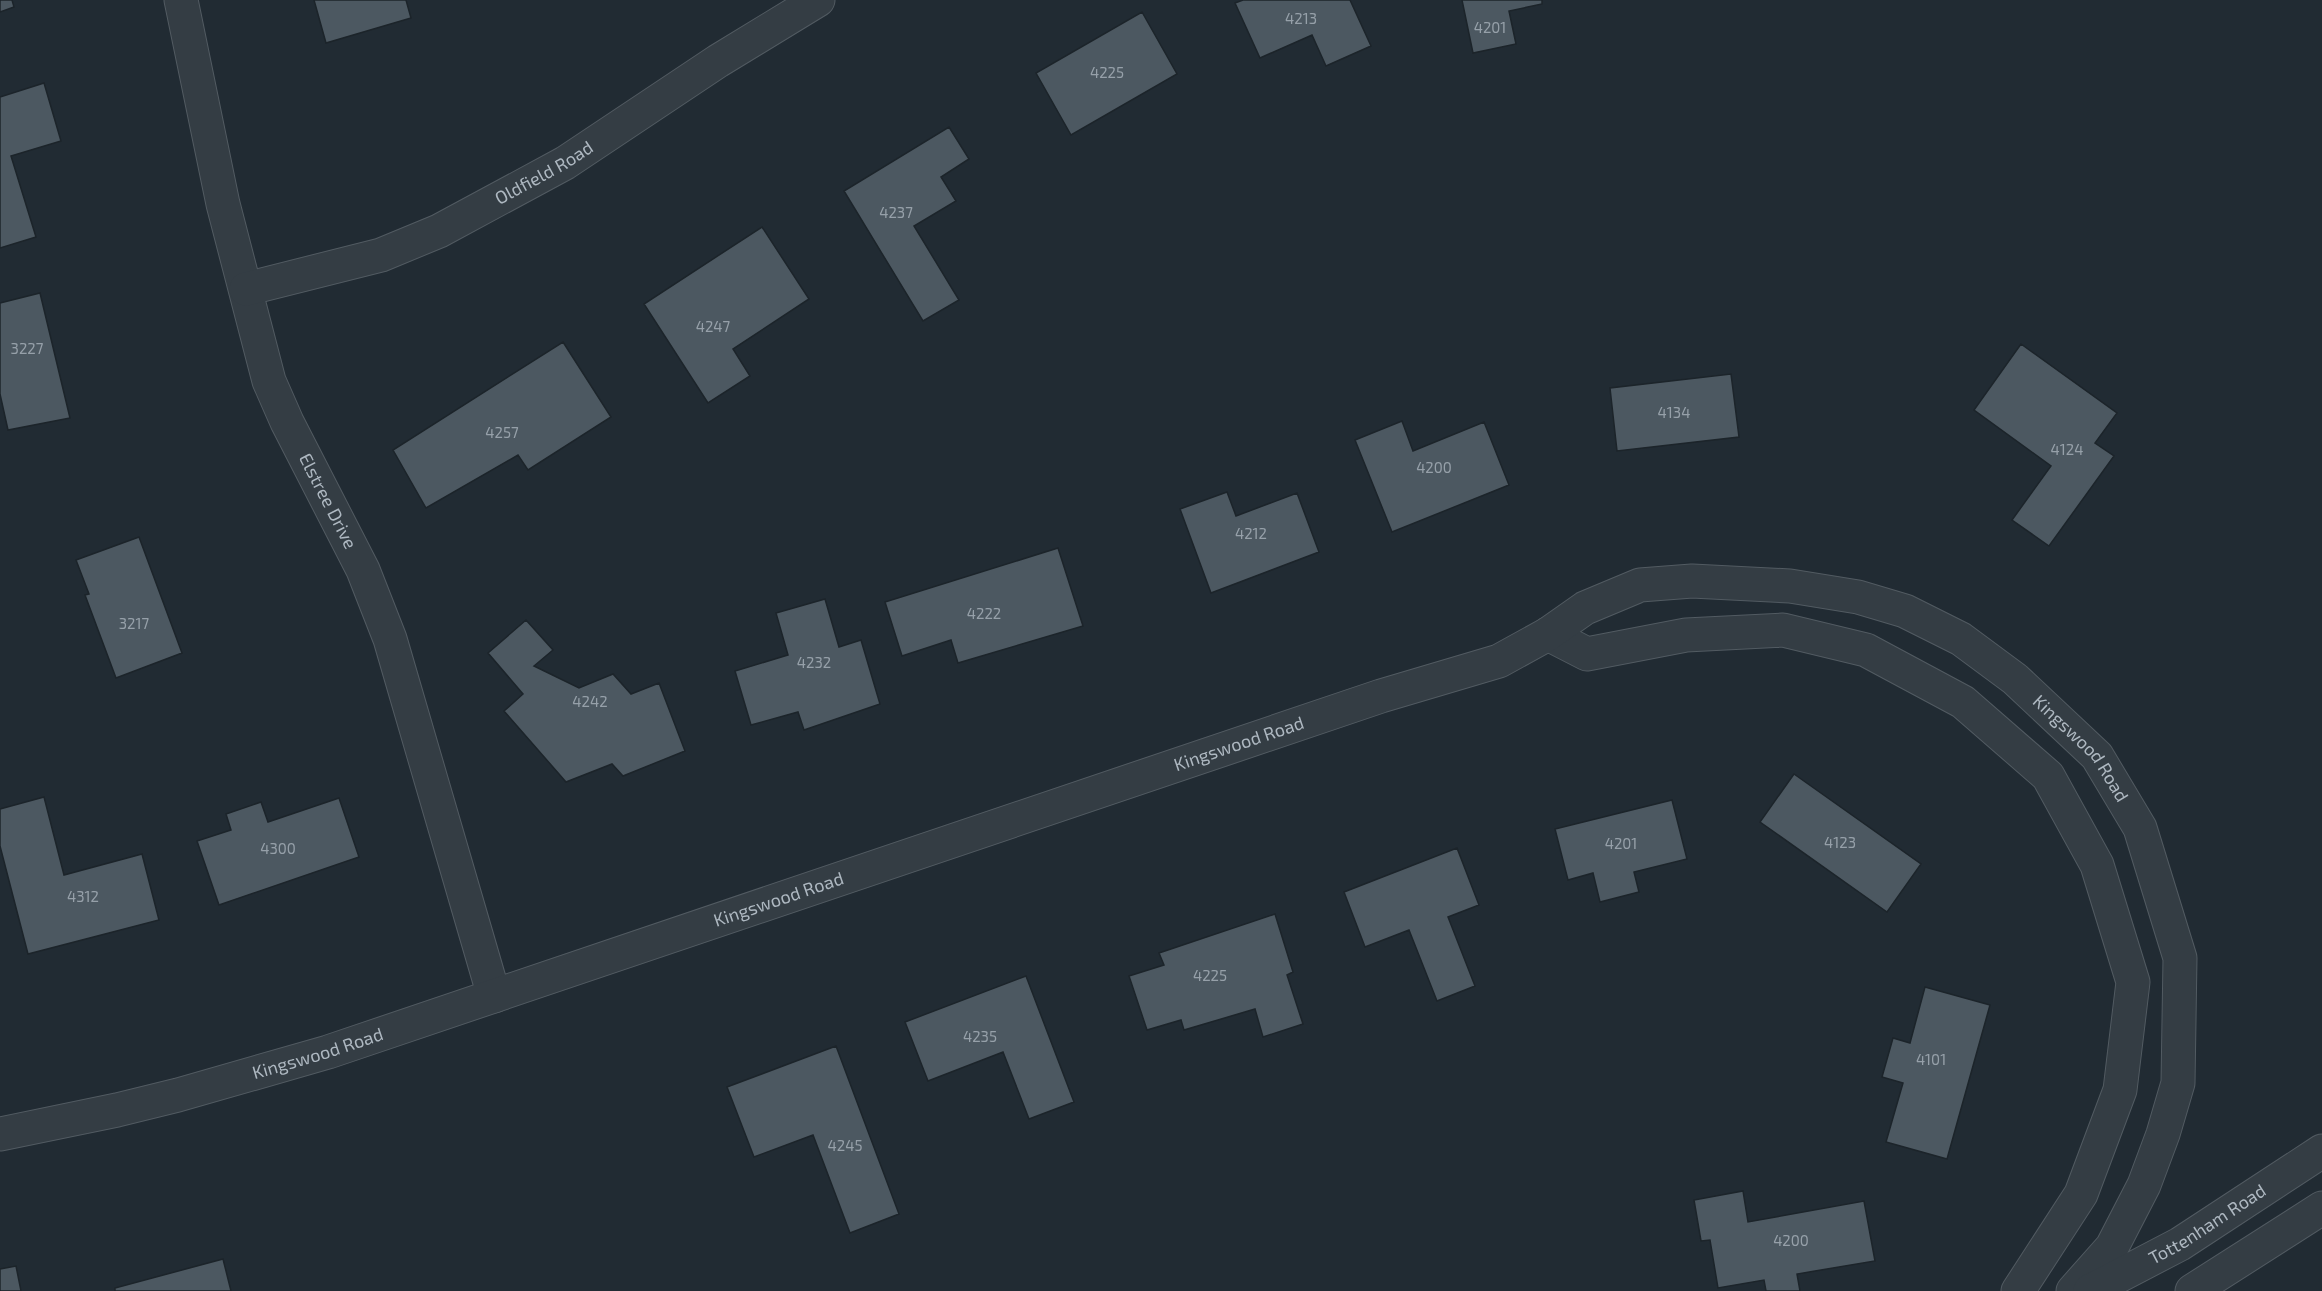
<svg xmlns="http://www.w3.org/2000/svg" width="2322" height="1291" font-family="'Exo 2',sans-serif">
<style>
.building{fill:#4c5861;stroke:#1c242a;stroke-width:1.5}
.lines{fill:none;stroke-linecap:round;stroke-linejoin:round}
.minor-casing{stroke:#525b62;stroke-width:35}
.minor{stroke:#343d44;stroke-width:33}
.labels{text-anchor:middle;stroke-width:4.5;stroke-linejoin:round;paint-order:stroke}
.number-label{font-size:15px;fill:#96a0a9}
.street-label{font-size:18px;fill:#aeb8c1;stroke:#1a2228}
</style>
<rect width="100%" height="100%" fill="#212b33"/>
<path class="building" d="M0 0H12L14 7 0 12Z
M314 0H406L411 18 326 43Z
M1243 0H1350L1371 46 1326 66 1312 35 1260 58 1235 3Z
M1462 0H1542V4L1509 11 1516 44 1473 53Z
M1142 12 1177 74 1071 135 1036 73Z
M44 83 61 141 11 156 36 237 0 248V97Z
M949 127 969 159 941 177 956 201 914 226 959 300 923 321 844 191Z
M762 227 809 299 733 349 750 376 708 403 644 304Z
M40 293 70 418 8 430 0 394V303Z
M563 342 611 417 528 470 518 455 426 508 393 450Z
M2021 344 2117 413 2095 443 2114 456 2049 546 2012 520 2051 466 1974 410Z
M1731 374 1739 437 1617 451 1610 388Z
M1402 421 1413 451 1484 422 1509 485 1392 532 1355 440Z
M1227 492 1236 516 1297 493 1319 552 1211 593 1180 509Z
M139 537 182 653 116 678 85 595 89 594 76 560Z
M1058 548 1083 626 958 663 951 640 902 656 885 602Z
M825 599 839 647 861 640 880 704 804 730 798 712 751 725 735 671 788 655 776 613Z
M526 620 553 650 534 666 579 688 613 674 631 694 659 683 685 751 623 776 612 764 566 782 504 711 523 694 488 653Z
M1794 774 1921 864 1887 912 1760 822Z
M44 797 64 875 142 854 159 920 28 954 0 846V809Z
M339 798 359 857 219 905 197 841 231 830 226 814 261 802 268 822Z
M1672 800 1687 859 1634 872 1639 892 1600 902 1593 873 1568 880 1555 829Z
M1457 848 1479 905 1448 917 1475 986 1437 1001 1409 930 1365 947 1344 892Z
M1275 914 1293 972 1287 975 1303 1024 1263 1037 1255 1009 1184 1030 1181 1020 1147 1030 1129 976 1164 965 1159 953Z
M1026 976 1074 1102 1029 1119 1003 1052 928 1081 905 1022Z
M1925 987 1990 1005 1947 1159 1886 1142 1903 1083 1882 1077 1893 1038 1910 1043Z
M836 1046 899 1214 850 1233 813 1135 754 1157 727 1087Z
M1743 1191 1748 1222 1864 1201 1875 1261 1797 1274 1800 1291H1766L1764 1280 1718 1288 1710 1240 1701 1241 1694 1200Z
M223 1259 231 1291H115V1288Z
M16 1266 21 1291H0V1269Z"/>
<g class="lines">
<g class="minor-casing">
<g id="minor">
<path id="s1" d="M181 0 223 204 269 381 287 422 363 570 390 639 494 996"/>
<path id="s2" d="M246 289 381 255 439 231 565 163 718 61 818 0"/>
<path d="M1548 634 1587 654 1686 635 1783 630 1866 650 1963 702 2048 776 2097 865 2133 982 2120 1090 2081 1194 2018 1291"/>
<path id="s3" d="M0 1134 117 1110 178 1095 328 1052 1381 696 1499 661 1548 634 1585 608 1640 585 1692 581 1790 586 1858 597 1905 611 1961 639 2015 679 2097 756 2140 828 2180 958 2178 1083 2163 1134 2144 1185 2112 1247 2073 1291"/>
<path id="s4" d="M2090 1291 2180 1244 2322 1151"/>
<path d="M2192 1291 2322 1208"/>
</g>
</g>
<use href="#minor" class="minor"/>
</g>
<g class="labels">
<g class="number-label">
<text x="1301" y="24">4213</text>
<text x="1490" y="33">4201</text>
<text x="1107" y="78">4225</text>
<text x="896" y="218">4237</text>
<text x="713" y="332">4247</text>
<text x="27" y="354">3227</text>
<text x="1674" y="418">4134</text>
<text x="502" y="438">4257</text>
<text x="2067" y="455">4124</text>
<text x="1434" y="473">4200</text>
<text x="1251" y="539">4212</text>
<text x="984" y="619">4222</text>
<text x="134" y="629">3217</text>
<text x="814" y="668">4232</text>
<text x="590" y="707">4242</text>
<text x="1840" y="848">4123</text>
<text x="1621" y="849">4201</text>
<text x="278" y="854">4300</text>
<text x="83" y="902">4312</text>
<text x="1210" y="981">4225</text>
<text x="980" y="1042">4235</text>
<text x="1931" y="1065">4101</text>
<text x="845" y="1151">4245</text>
<text x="1791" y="1246">4200</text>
</g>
<g class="street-label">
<text dy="6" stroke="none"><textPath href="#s2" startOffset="322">Oldfield Road</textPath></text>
<text dy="6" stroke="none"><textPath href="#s1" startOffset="525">Elstree Drive</textPath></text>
<text dy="6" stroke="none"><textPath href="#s3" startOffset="1300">Kingswood Road</textPath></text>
<text dy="6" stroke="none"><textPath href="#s3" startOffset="2228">Kingswood Road</textPath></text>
<text dy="6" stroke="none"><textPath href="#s3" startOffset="814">Kingswood Road</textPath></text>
<text dy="6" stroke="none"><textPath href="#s3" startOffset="328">Kingswood Road</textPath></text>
<text dy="6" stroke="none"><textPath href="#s4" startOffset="135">Tottenham Road</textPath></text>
</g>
</g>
</svg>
